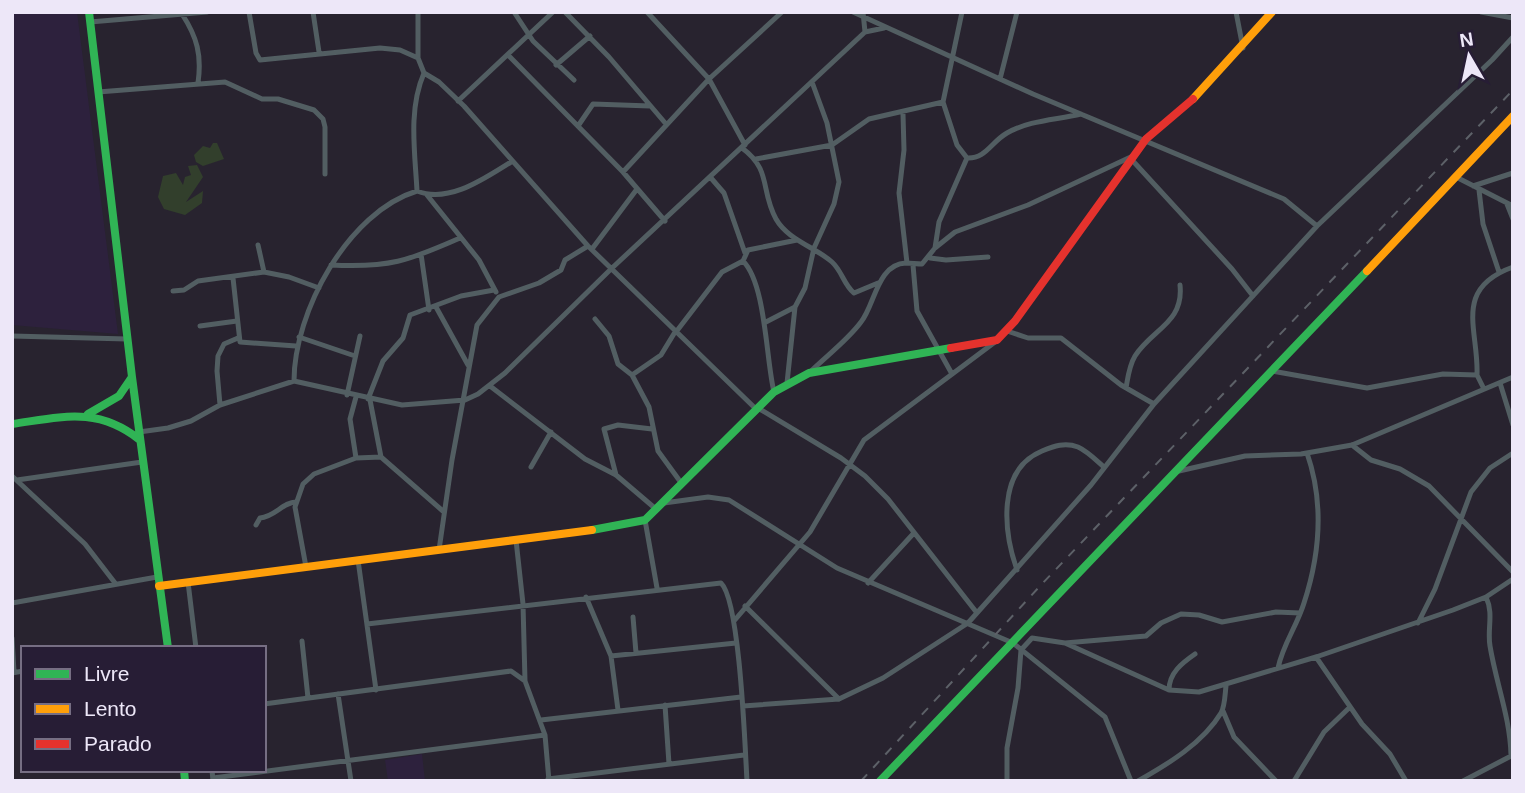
<svg xmlns="http://www.w3.org/2000/svg" width="1525" height="793" font-family="Arial,sans-serif">
<style>
.built{fill:#2d213d}
.green{fill:#323f2c}
.lines{fill:none;stroke-linecap:round;stroke-linejoin:round}
.street{stroke:#525e62;stroke-width:5}
.fast{stroke:#30b455;stroke-width:8}
.slow{stroke:#ff9f0a;stroke-width:8}
.jam{stroke:#e5322d;stroke-width:8}
.rail{stroke:#5d6168;stroke-width:2;stroke-dasharray:9 9;stroke-linecap:butt}
</style>
<rect width="100%" height="100%" fill="#28232f"/>
<path class="built" d="M12 12H77L118 334 12 325Z
M422 754 425 781H388L385 760Z"/>
<path class="green" d="M213 143H217L224 159 203 166 196 162 194 155 203 146 210 148Z
M197 165 203 177 186 202 203 191 202 203 185 215 164 209 158 197 163 176 176 173 183 185 185 177 191 175 188 166Z"/>
<g class="lines">
<path class="street" d="M249 12 256 53 260 60 380 48 400 50 418 58
M313 12 319 52
M514 12 533 41 574 80
M565 12 609 57 666 124
M647 12 709 79 745 145
M853 12 1033 94 1284 199 1317 226
M863 12 865 32
M962 12 943 102 957 145 967 158C986 159 991 142 1007 133 1030 120 1056 120 1081 114
M1236 12 1243 48
M1481 12 1513 18
M182 14C197 37 202 55 198 83
M90 22 207 12
M509 56 623 172 665 221
M556 65 590 36
M424 73 439 82 464 106 588 246 757 410
M1000 79 1017 12
M98 92 225 82 262 99H278L314 110 323 119 325 127V174
M458 101 553 12
M903 114 904 150 899 193 907 263
M578 126 593 104 650 106
M742 148C772 170 760 190 776 219 788 240 815 247 832 262 842 271 844 285 854 293L878 283
M756 159 832 145 869 119 943 102
M1132 160 1232 269 1253 296
M623 172 709 79 782 12
M1456 177 1513 206
M711 178 724 193 745 253
M1473 186 1513 173
M1479 190 1483 224 1499 272
M417 191C449 204 485 178 511 162
M427 195 479 260 496 292
M1507 204 1513 219
M258 245 264 272
M935 248 939 222 967 158
M592 249 637 189
M421 254 429 310
M930 258 946 260 988 257
M743 261C766 284 766 360 774 392
M331 265C389 268 408 261 460 238
M913 265 917 311 952 374
M233 278 240 342 296 346
M173 291 184 290 198 281 264 272 289 277 319 288
M436 307 468 365
M595 319 609 336 618 364 632 375 649 407 658 451 682 484
M764 323 795 307
M200 326 237 321
M1007 331 1028 338H1061L1121 385 1154 404
M676 332 722 272 743 261 748 250 797 240
M12 336 127 339
M299 337 355 356
M1272 371 1367 388 1443 374 1477 375 1484 389
M809 373C826 356 847 341 861 322 875 305 877 264 906 263 911 263 917 264 922 264L935 248 955 232 1028 205 1135 155
M632 375 661 355 675 332
M1477 375C1479 330 1452 289 1513 267
M294 381C294 312 348 212 417 191 415 152 408 110 424 73L418 58V12
M787 383 795 307 805 288 814 248 834 204 839 182 827 123 812 82
M1500 383 1513 425
M490 386 585 459 616 475 657 510
M1126 388C1128 377 1129 366 1135 356 1152 329 1184 323 1180 285
M347 395 360 336
M356 397 350 419 356 458
M368 399 383 361 403 338 410 315 461 296 494 290
M370 400 381 457 444 512
M220 405 217 371 218 356 224 344 238 338
M758 408 841 458 865 476 888 499 977 613
M139 432 168 428 191 421 220 405 294 381 402 405 465 400 478 394 505 373 611 269 865 32 884 28
M1352 445 1371 460 1400 469 1429 486 1513 572
M531 467 551 432
M1179 471 1245 456 1301 454 1352 445 1513 377
M616 475 604 429 618 425 652 429
M12 476 85 544 115 583
M17 480 142 462
M664 503 708 497 729 500 837 568 1013 643 1105 717 1131 781
M645 520 657 588
M256 525 260 518C275 517 283 502 296 502
M516 540 523 604 525 681 545 735 549 781
M439 550 452 460 477 325 499 297 539 283 561 270 565 260 588 246
M358 560 376 690
M306 567 295 507 303 484 314 474 356 458 381 457
M1017 570C1004 533 996 470 1042 451 1054 446 1065 442 1078 447 1087 451 1096 460 1104 467
M188 582 196 648
M868 583 913 534
M586 597 611 656 618 710
M1486 597C1494 614 1487 629 1490 646 1496 683 1510 717 1511 755
M12 603 157 577
M745 606 839 699
M633 617 636 653
M734 621 810 532 864 440 995 342
M1418 623 1435 589 1471 492 1490 468 1513 453
M367 624 721 583C740 601 745 748 747 781
M12 638 14 672
M302 641 308 698
M1065 643 1146 636 1161 623 1181 614 1199 615 1222 622 1276 612 1300 613
M611 656 736 643
M1316 657 1362 724 1390 754 1406 781
M1278 668C1283 644 1297 626 1304 603 1320 554 1324 502 1307 453
M12 673 23 671
M1169 690C1169 673 1182 663 1195 654
M338 694 351 781
M264 704 511 671 525 681
M665 705 669 764
M743 706 839 699 883 678 968 623 1091 485 1154 404 1317 226 1492 60 1513 37
M1223 711 1234 737 1276 781
M541 720 741 697
M212 770 213 781
M213 778 545 735
M548 779 744 755
M1007 781V748L1018 688 1021 650 1032 638 1065 643 1169 690 1199 692 1316 657 1453 610 1486 597 1513 579
M1138 781C1168 764 1203 743 1221 713 1225 706 1225 694 1226 686
M1294 781 1324 732 1350 707
M1463 781 1513 755"/>
<path class="fast" d="M132 377 168 648
M88 414 119 396 132 377 89 12
M12 424C62 417 97 406 140 440
M592 530 645 520 774 392 809 373 951 348
M184 770 185 781
M880 781 1367 271"/>
<path class="slow" d="M1193 99 1272 12
M1367 271 1513 116
M159 586 592 530"/>
<path class="jam" d="M951 348 997 340 1015 321 1146 139 1193 99"/>
<path class="rail" d="M861 781 1040 586 1513 90"/>
</g>
<rect width="1525" height="793" fill="none" stroke="#ede7f8" stroke-width="28"/>
<rect x="21" y="646" width="245" height="126" fill="#271d35" stroke="#766e83" stroke-width="2"/>
<rect x="35" y="669" width="35" height="10" fill="#30b455" stroke="#766e83" stroke-width="2"/>
<text x="84" y="681" font-size="21" fill="#ede7f8">Livre</text>
<rect x="35" y="704" width="35" height="10" fill="#ff9f0a" stroke="#766e83" stroke-width="2"/>
<text x="84" y="716" font-size="21" fill="#ede7f8">Lento</text>
<rect x="35" y="739" width="35" height="10" fill="#e5322d" stroke="#766e83" stroke-width="2"/>
<text x="84" y="751" font-size="21" fill="#ede7f8">Parado</text>
<g transform="translate(1469 56) rotate(351)" stroke="#271d35" stroke-width="5" paint-order="stroke">
<path d="M0-5L12 26L0 18L-12 26Z" fill="#ede7f8"/>
<text y="-10" font-size="19" font-weight="bold" text-anchor="middle" fill="#ede7f8">N</text>
</g>
</svg>
